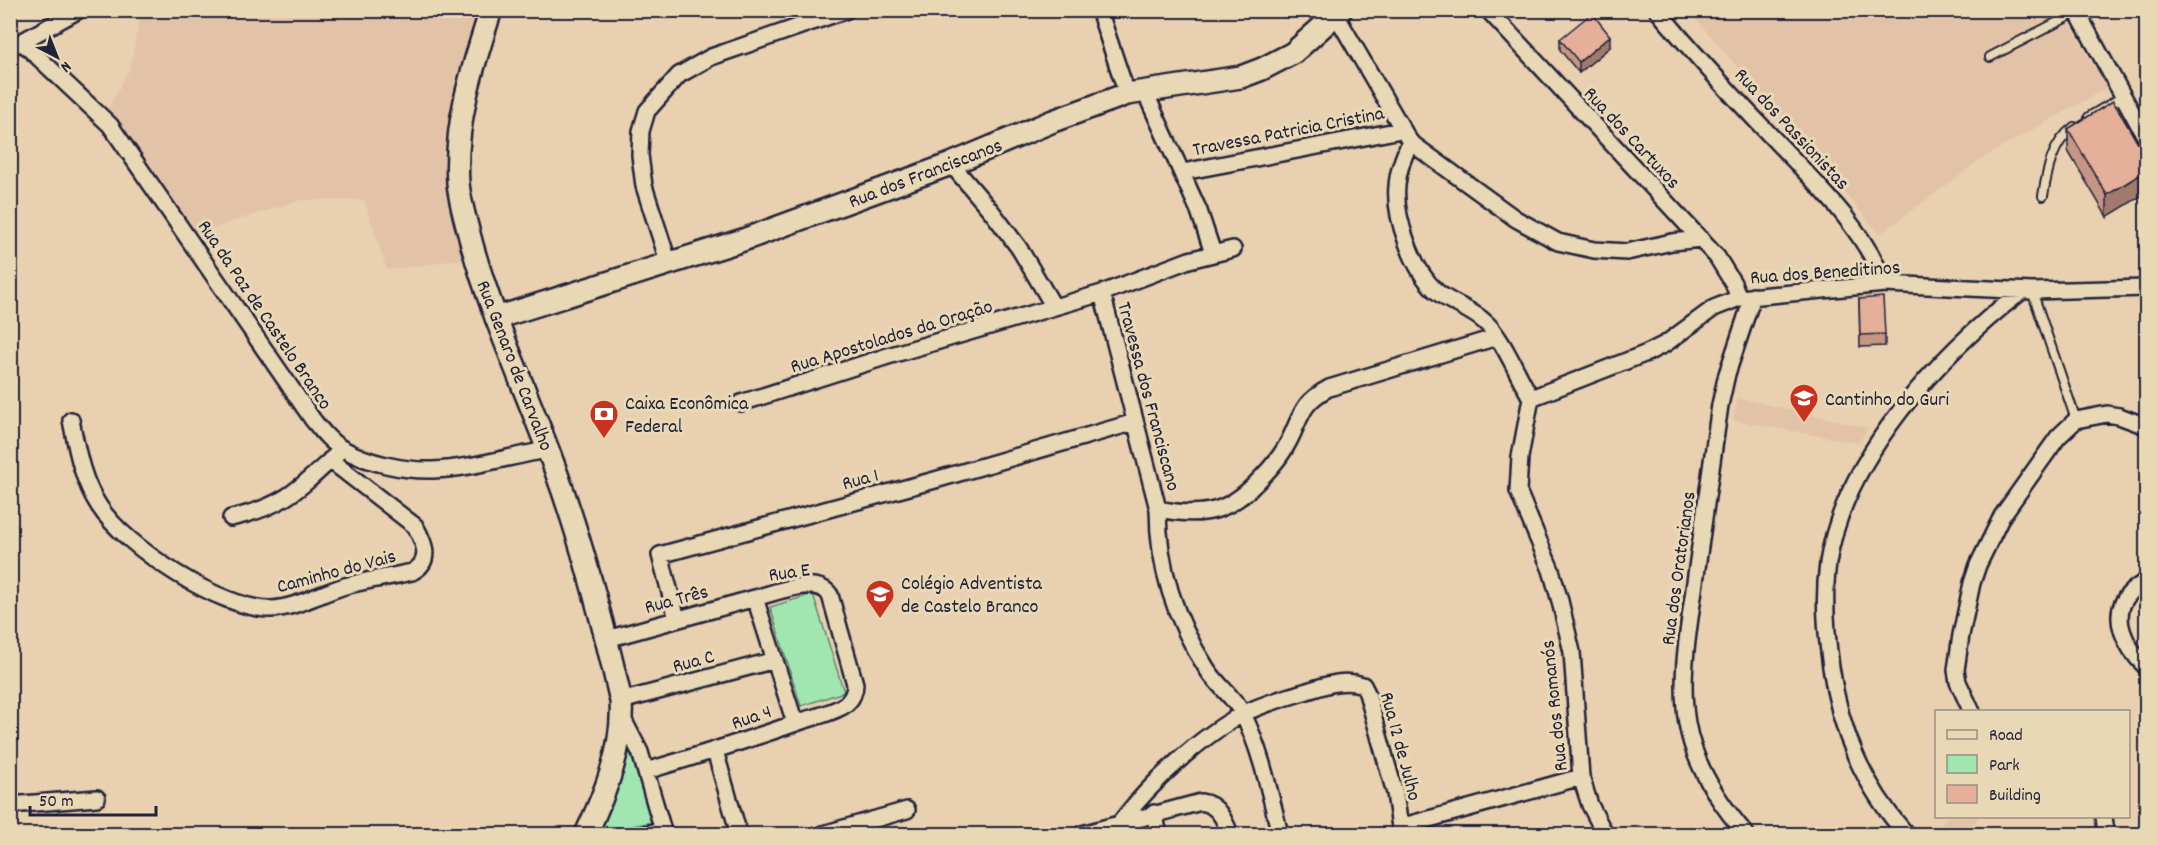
<svg xmlns="http://www.w3.org/2000/svg" width="2157" height="845" font-family="Dekko,sans-serif">
<style>
.built{fill:#e3c3a7}
.green{fill:#a1e5b1;stroke:#628476;stroke-width:1.5}
.lines{fill:none;stroke-linecap:round;stroke-linejoin:round}
.lane-casing{stroke:#22223b;stroke-width:12}
.street-casing{stroke:#22223b;stroke-width:20}
.secondary-casing{stroke:#22223b;stroke-width:26}
.lane{stroke:#e9d8b5;stroke-width:8}
.street{stroke:#e9d8b5;stroke-width:15}
.secondary{stroke:#e9d8b5;stroke-width:21}
.wall{fill:#c59684;stroke:#22223b;stroke-width:1.5}
.shaded-wall{fill:#a07a6c;stroke:#22223b;stroke-width:1.5}
.building{fill:#e5af9a;stroke:#22223b;stroke-width:1.5}
.labels{text-anchor:middle;stroke-width:6;stroke-linejoin:round;paint-order:stroke}
.street-label{font-size:20px;fill:#22223b;stroke:#e9d8b5}
.poi-label{font-size:20px;fill:#22223b;stroke:#e9d8b5;text-anchor:start}
</style>
<rect width="100%" height="100%" fill="#e8d0b0"/>
<filter id="ink" filterUnits="userSpaceOnUse"><feTurbulence type="fractalNoise" baseFrequency=".0167" numOctaves="2"/><feDisplacementMap in="SourceGraphic" scale="12" xChannelSelector="R" yChannelSelector="G"/><feConvolveMatrix kernelMatrix="1 2 1 2 8 2 1 2 1" color-interpolation-filters="sRGB"/></filter>
<g filter="url(#ink)">
<path class="built" d="M141 11H492L458 183 476 257 387 270 364 200H300L188 236 108 109 130 68Z
M1689 11H2063L2107 88 1986 156 1880 234Z
M1738 398 1869 428 1858 443 1733 420Z
M1948 817V816L1980 817 1963 834H1931Z"/>
<path class="green" d="M813 594 844 692 801 706 770 607Z
M630 751 652 822 597 833Z"/>
<g class="lines">
<g class="lane-casing">
<path id="lane" d="M1990 57 2077 12
M2089 117 2124 96
M2043 196C2047 171 2052 143 2074 127
M2032 291 2076 420"/>
</g>
<g class="street-casing">
<path id="street" d="M1099 10 1127 94
M1488 10 1717 257 1733 283 1739 298
M1657 10C1693 53 1730 93 1768 133 1812 180 1861 223 1885 284
M2076 10 2146 138
M1336 15 1410 142 1516 219 1558 242 1594 250 1627 252 1672 242 1701 239
M22 42 110 125 313 420C322 431 331 443 343 449 368 463 404 471 433 470 470 469 510 456 547 450
M10 48 79 10
M1145 92 1199 211 1213 253
M1410 142C1404 156 1398 170 1397 186 1394 217 1413 270 1436 291 1451 304 1472 309 1486 323 1502 337 1519 378 1531 398
M951 164 992 212 1019 248 1054 307
M1183 172 1401 130
M669 264 644 186 640 155 641 131 647 111 679 75 711 57 847 10
M1102 293 1158 509C1158 567 1175 620 1207 669 1217 685 1237 700 1244 716 1262 753 1270 795 1280 834
M1531 398 1647 353 1665 344 1714 308 1739 298 1885 284 2032 291 2146 288
M1531 398 1520 457 1518 491 1551 570 1560 601 1572 652 1581 777 1590 805 1605 834
M741 403 888 356 1102 293 1189 260 1233 249
M71 420C77 450 82 480 99 506 125 547 222 610 271 609 296 608 321 593 345 586 367 580 390 577 412 572 433 561 424 542 415 526L330 460
M1158 509C1204 518 1229 513 1261 478 1272 467 1282 455 1289 441 1302 415 1301 403 1329 388L1497 337
M231 518C284 506 298 490 336 455
M2146 582C2140 584 2136 588 2131 592 2107 615 2127 649 2146 667
M677 619 660 555 935 480 1135 422
M607 639 755 598
M621 701 775 660
M1972 712 1958 682 1956 670 1961 635 1972 583 1978 565 2002 516 2058 437 2076 420 2107 414 2119 416 2146 426
M622 717 640 752 664 834
M715 751 739 834
M646 771C697 756 748 740 799 722 813 717 834 713 846 704 852 699 855 691 855 684L830 595C817 575 775 593 755 598L795 723
M10 805 97 798
M1154 813 1159 834
M2104 816 2106 834
M1119 824C1149 785 1199 737 1243 714 1262 704 1284 698 1304 692 1324 686 1342 678 1363 685L1367 693 1395 793 1401 834
M1400 827 1581 777
M645 834 663 830
M823 834 907 810
M1082 834 1201 802C1218 804 1225 821 1230 834
M1746 834C1719 803 1694 765 1687 723 1679 677 1689 628 1695 582 1703 523 1712 464 1720 405L1727 374 1753 296
M1906 834C1863 785 1840 731 1831 667 1826 632 1823 598 1828 563 1844 457 1941 353 2022 291"/>
</g>
<g class="secondary-casing">
<path id="secondary" d="M491 10C473 66 454 123 458 183 460 204 467 225 472 245 493 320 527 392 554 466 582 542 603 622 621 701 624 747 605 794 586 834
M496 318 743 240 951 164 1053 121 1127 94 1241 77 1262 69 1293 53 1341 10"/>
</g>
<use href="#lane" class="lane"/>
<use href="#street" class="street"/>
<use href="#secondary" class="secondary"/>
</g>
<path class="wall" d="M1560 39 1610 47 1579 73 1560 50Z
M2113 101 2107 217 2068 151V129Z
M1859 299 1885 334V346L1860 347Z"/>
<path class="shaded-wall" d="M1610 36V47L1579 73V62Z
M2146 171V193L2107 217V195Z"/>
<path class="building" d="M1592 13 1610 36 1579 62 1560 39Z
M2113 101 2146 157V171L2107 195 2068 129Z
M1883 297 1885 334 1860 335 1859 299Z"/>
</g>
<defs>
<g id="school-pin" transform="scale(1.5)"><path d="M0 17L-7.5 6A9.5 9.5 0 1 1 7.5 6Z" fill="#c8321e" stroke="#e9d8b5"/><path d="M0-5L7-2L0 1L-7-2ZM-4 1L0 2.5L4 1V4Q0 6-4 4Z" fill="#fff"/></g>
<g id="bank-pin" transform="scale(1.5)"><path d="M0 17L-7.5 6A9.5 9.5 0 1 1 7.5 6Z" fill="#c8321e" stroke="#e9d8b5"/><path d="M-6-4H6V4H-6ZM0-2.3a2.3 2.3 0 1 0 0 4.6a2.3 2.3 0 1 0 0-4.6Z" fill="#fff"/></g>
</defs>
<g fill-rule="evenodd">
<use href="#school-pin" x="1804" y="398"/>
<use href="#bank-pin" x="604" y="414"/>
<use href="#school-pin" x="880" y="594"/>
</g>
<g class="labels">
<g class="street-label">
<text transform="translate(1793 128) rotate(47)" y="7">Rua dos Passionistas</text>
<text transform="translate(1288 130) rotate(-11)" y="7">Travessa Patricia Cristina</text>
<text transform="translate(1633 137) rotate(47)" y="7">Rua dos Cartuxos</text>
<text transform="translate(925 172) rotate(-21)" y="7">Rua dos Franciscanos</text>
<text transform="translate(1825 271) rotate(-4)" y="7">Rua dos Beneditinos</text>
<text transform="translate(266 314) rotate(56)" y="7">Rua da Paz de Castelo Branco</text>
<text transform="translate(891 335) rotate(-17)" y="7">Rua Apostolados da Oração</text>
<text transform="translate(516 365) rotate(69)" y="7">Rua Genaro de Carvalho</text>
<text transform="translate(1150 396) rotate(75)" y="7">Travessa dos Franciscano</text>
<text transform="translate(860 478) rotate(-15)" y="7">Rua 1</text>
<text transform="translate(1677 568) rotate(-82)" y="7">Rua dos Oratorianos</text>
<text transform="translate(336 570) rotate(-15)" y="7">Caminho do Vais</text>
<text transform="translate(789 571) rotate(-8)" y="7">Rua E</text>
<text transform="translate(676 598) rotate(-15)" y="7">Rua Três</text>
<text transform="translate(693 660) rotate(-15)" y="7">Rua C</text>
<text transform="translate(1553 706) rotate(-96)" y="7">Rua dos Romanós</text>
<text transform="translate(751 716) rotate(-19)" y="7">Rua 4</text>
<text transform="translate(1402 746) rotate(75)" y="7">Rua 12 de Julho</text>
</g>
<g class="poi-label">
<text x="1825" y="405">Cantinho do Guri</text>
<text x="625" y="409">Caixa Econômica<tspan x="625" dy="23">Federal</tspan></text>
<text x="901" y="589">Colégio Adventista<tspan x="901" dy="23">de Castelo Branco</tspan></text>
</g>
</g>
<rect width="2157" height="845" fill="none" stroke="#e9d8b5" stroke-width="36"/>
<rect x="18" y="18" width="2121" height="809" fill="none" stroke="#22223b" stroke-width="2" filter="url(#ink)"/>
<rect x="1935" y="710" width="195" height="108" fill="#e9d8b5" stroke="#998f84" stroke-width="1.5"/>
<rect x="1947" y="730" width="30" height="9" fill="#e9d8b5" stroke="#998f84" stroke-width="1.5"/>
<text x="1989" y="740" font-size="18" fill="#22223b">Road</text>
<rect x="1947" y="755" width="30" height="18" fill="#a1e5b1" stroke="#998f84" stroke-width="1.5"/>
<text x="1989" y="770" font-size="18" fill="#22223b">Park</text>
<rect x="1947" y="785" width="30" height="18" fill="#e5af9a" stroke="#998f84" stroke-width="1.5"/>
<text x="1989" y="800" font-size="18" fill="#22223b">Building</text>
<g transform="translate(57 57) rotate(138)" stroke="#e9d8b5" stroke-width="4.5" paint-order="stroke">
<path d="M0-4.5L10 22L0 15L-10 22Z" fill="#22223b"/>
<text y="-9" font-size="16" font-weight="bold" text-anchor="middle" fill="#22223b">N</text>
</g>
<path d="M30 806v9h126v-9" fill="none" stroke="#22223b" stroke-width="3"/>
<text x="39" y="806" font-size="18" fill="#22223b" stroke="#e9d8b5" stroke-width="4.5" paint-order="stroke">50 m</text>
</svg>
